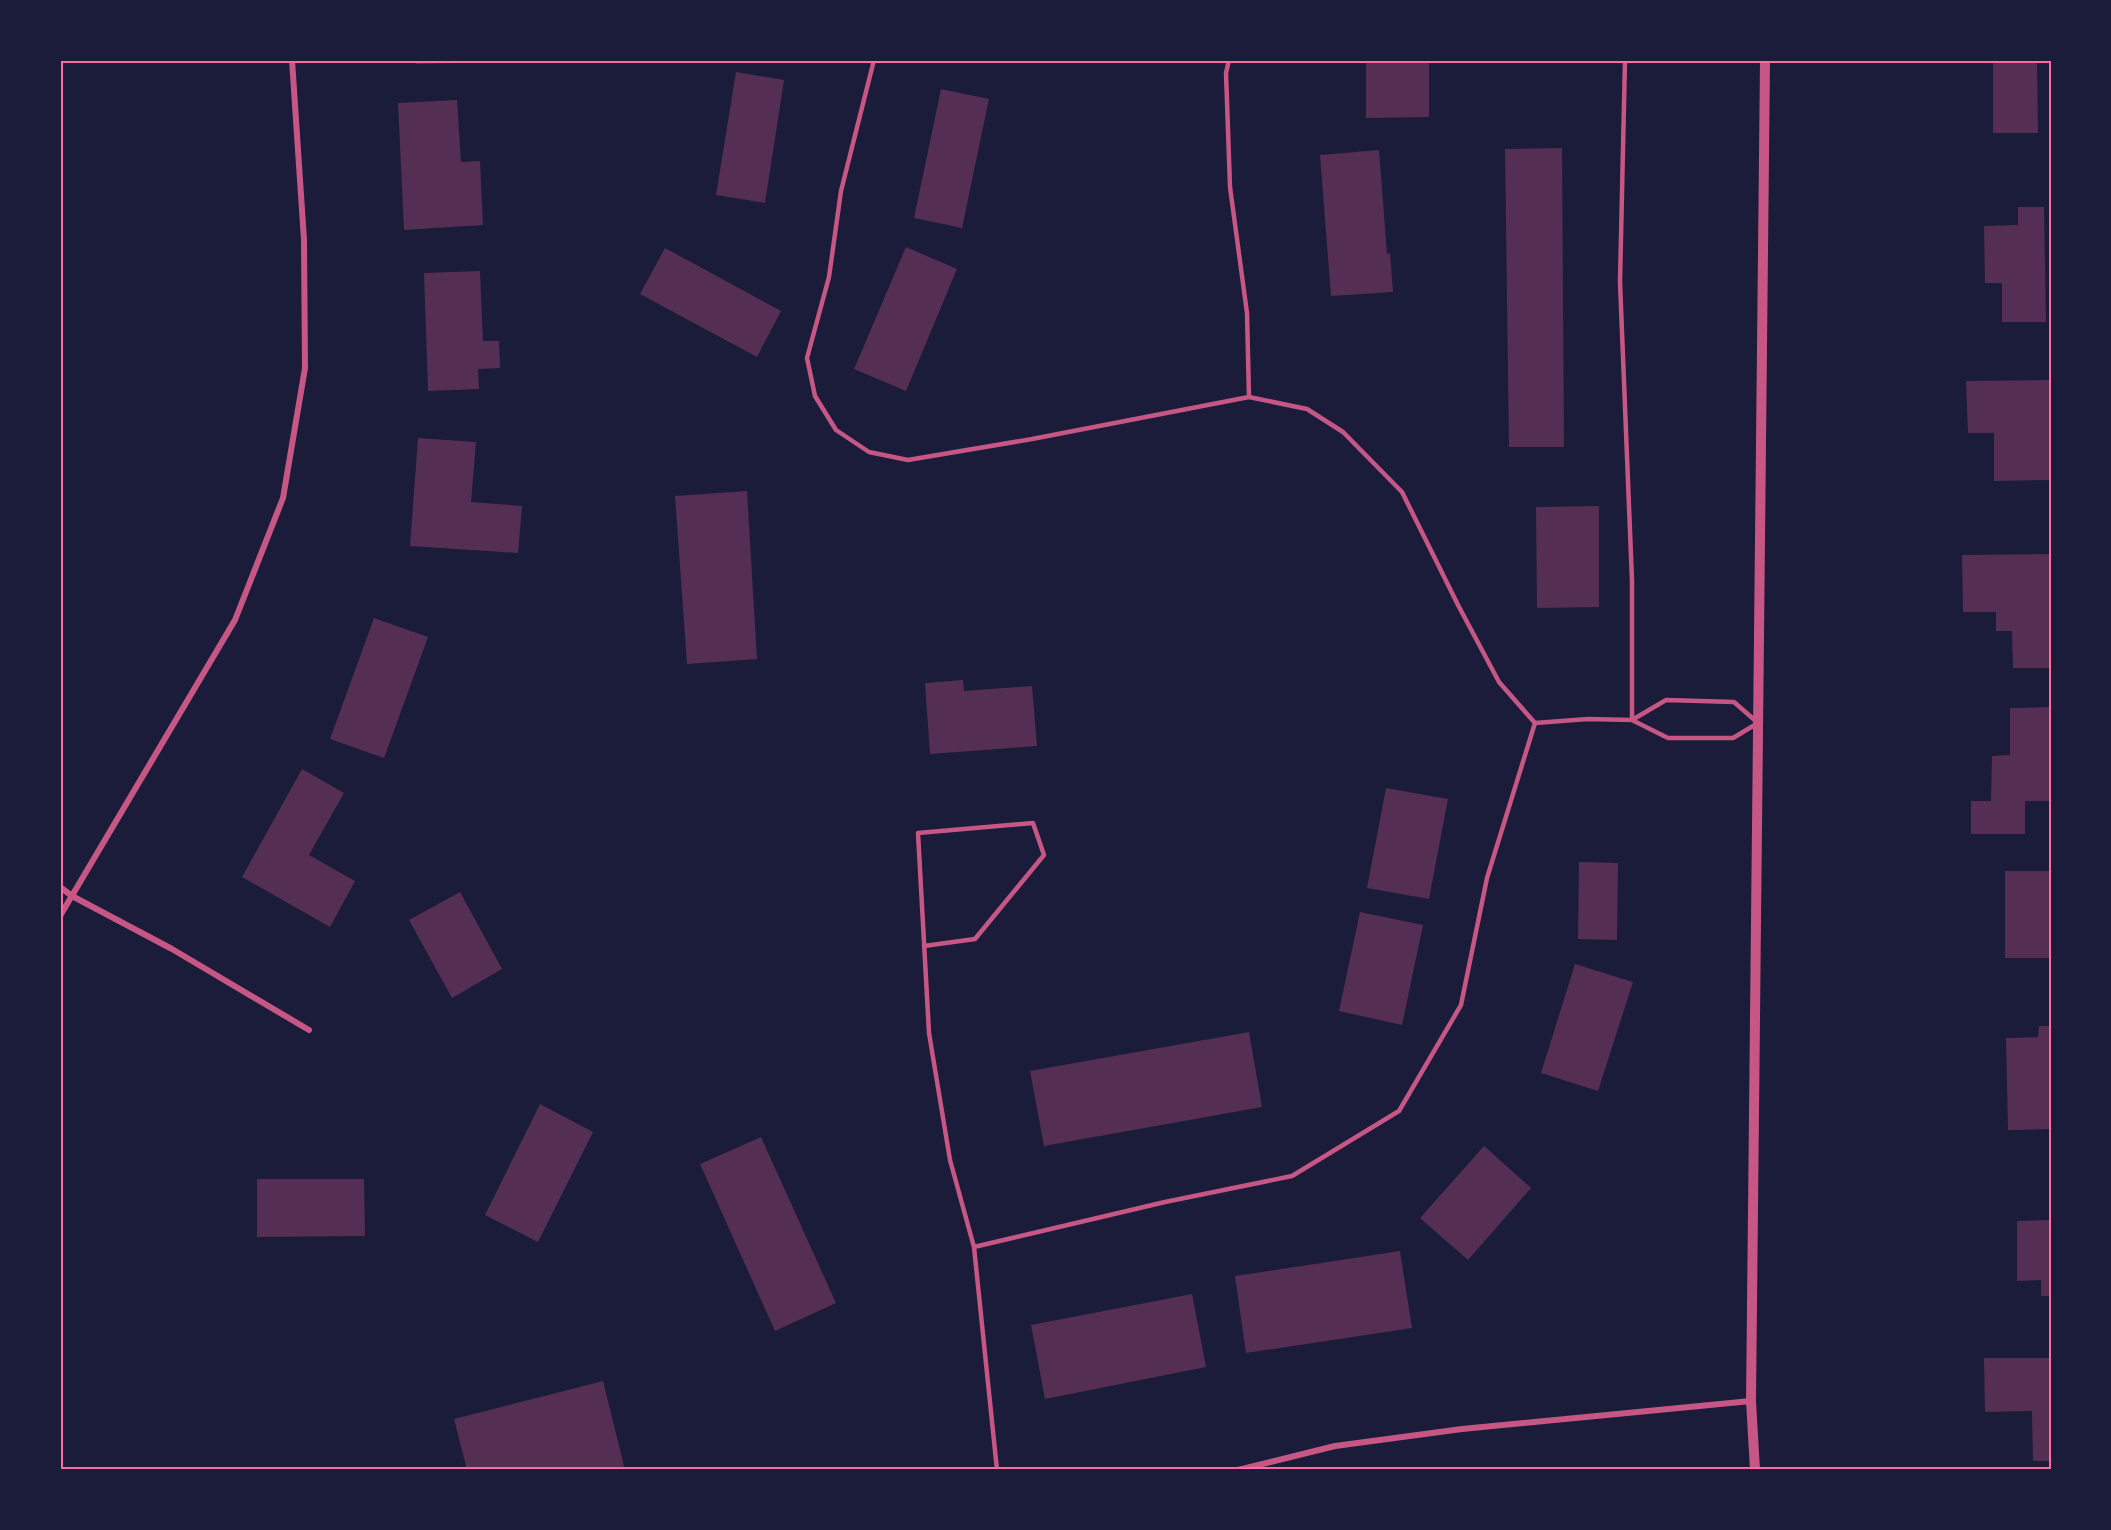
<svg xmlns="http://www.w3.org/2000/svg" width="2111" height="1530" font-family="'Public Sans',sans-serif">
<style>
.building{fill:#542f53}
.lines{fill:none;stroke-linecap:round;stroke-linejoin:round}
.service{stroke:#c65784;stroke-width:4.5}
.minor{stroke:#c65784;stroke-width:6}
.tertiary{stroke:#c65784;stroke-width:10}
.neatline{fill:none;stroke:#ff6b9d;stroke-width:2}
</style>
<rect width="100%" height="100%" fill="#1b1b3a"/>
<path class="building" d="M416 60H460V63L416 64Z
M1366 60H1429V117L1366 118Z
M1993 60H2037L2038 133H1993Z
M736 72 784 80 765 203 716 195Z
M941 89 989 99 962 228 914 218Z
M457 100 461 162 480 161 483 225 404 230 398 103Z
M1562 148 1564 447H1509L1505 149Z
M1379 150 1387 254 1390 253 1393 292 1331 296 1320 155Z
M2018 207H2044L2046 322H2002V283H1985L1984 226 2018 225Z
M906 247 957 269 906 391 854 369Z
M665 248 781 311 757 357 640 294Z
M480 271 483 341H499L500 368 478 369 479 389 428 391 424 273Z
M2051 380V480L1994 481V433H1968L1966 381Z
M418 438 476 442 471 502 522 506 518 553 410 546Z
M747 491 757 659 687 664 675 496Z
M1599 506V607L1537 608 1536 507Z
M2051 554V668H2013L2012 631H1996V612H1963L1962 555Z
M374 618 428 637 384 758 330 739Z
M963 680 964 691 1032 686 1037 746 930 754 925 683Z
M2051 707V801H2025V834H1971V801H1991L1992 756 2010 755V708Z
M302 769 344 793 309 855 355 881 330 927 242 877Z
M1386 788 1448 799 1429 899 1367 888Z
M1579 862 1618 863 1617 940 1578 939Z
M2005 871H2051V958H2005Z
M460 892 502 969 452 998 409 920Z
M1360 912 1423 925 1402 1025 1339 1011Z
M1575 964 1633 982 1598 1091 1541 1073Z
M2039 1026H2051V1129L2008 1130 2006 1038 2038 1037Z
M1249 1032 1262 1107 1044 1146 1030 1071Z
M540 1104 593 1132 538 1242 485 1215Z
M761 1137 836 1303 775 1331 700 1164Z
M1484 1146 1531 1188 1468 1260 1420 1218Z
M257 1179H364L365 1236 257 1237Z
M2051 1220V1296H2041V1280L2017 1281V1221Z
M1400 1251 1412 1328 1246 1353 1235 1276Z
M1192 1294 1206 1367 1045 1399 1031 1325Z
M1984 1358H2051V1461H2033L2032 1411 1985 1412Z
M603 1381 625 1470H467L454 1419Z"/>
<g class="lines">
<path class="service" d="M874 60 841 191 829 277 807 358 815 396 836 430 869 452 908 460 1032 439 1249 397 1307 409 1343 432 1402 492 1458 605 1499 682 1535 723 1588 719 1632 720 1666 700 1734 702 1758 723 1733 738H1668L1632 720V581L1620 282 1625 60
M1229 60 1226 73 1230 187 1247 313 1249 397
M924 946 975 939 1044 855 1033 823 918 833 929 1033 950 1160 974 1247 997 1470
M974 1247 1165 1202 1292 1176 1399 1111 1461 1005 1487 878 1535 723"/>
<path class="minor" d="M60 887 72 896 172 949 309 1030
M60 916 235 620 283 498 305 368 304 240 292 60
M1238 1470 1335 1446 1462 1429 1751 1401"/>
<path class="tertiary" d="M1755 1470 1751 1401 1765 60"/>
</g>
<rect width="2111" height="1530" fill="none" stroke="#1b1b3a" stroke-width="123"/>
<rect x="62" y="62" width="1988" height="1406" class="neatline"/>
</svg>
